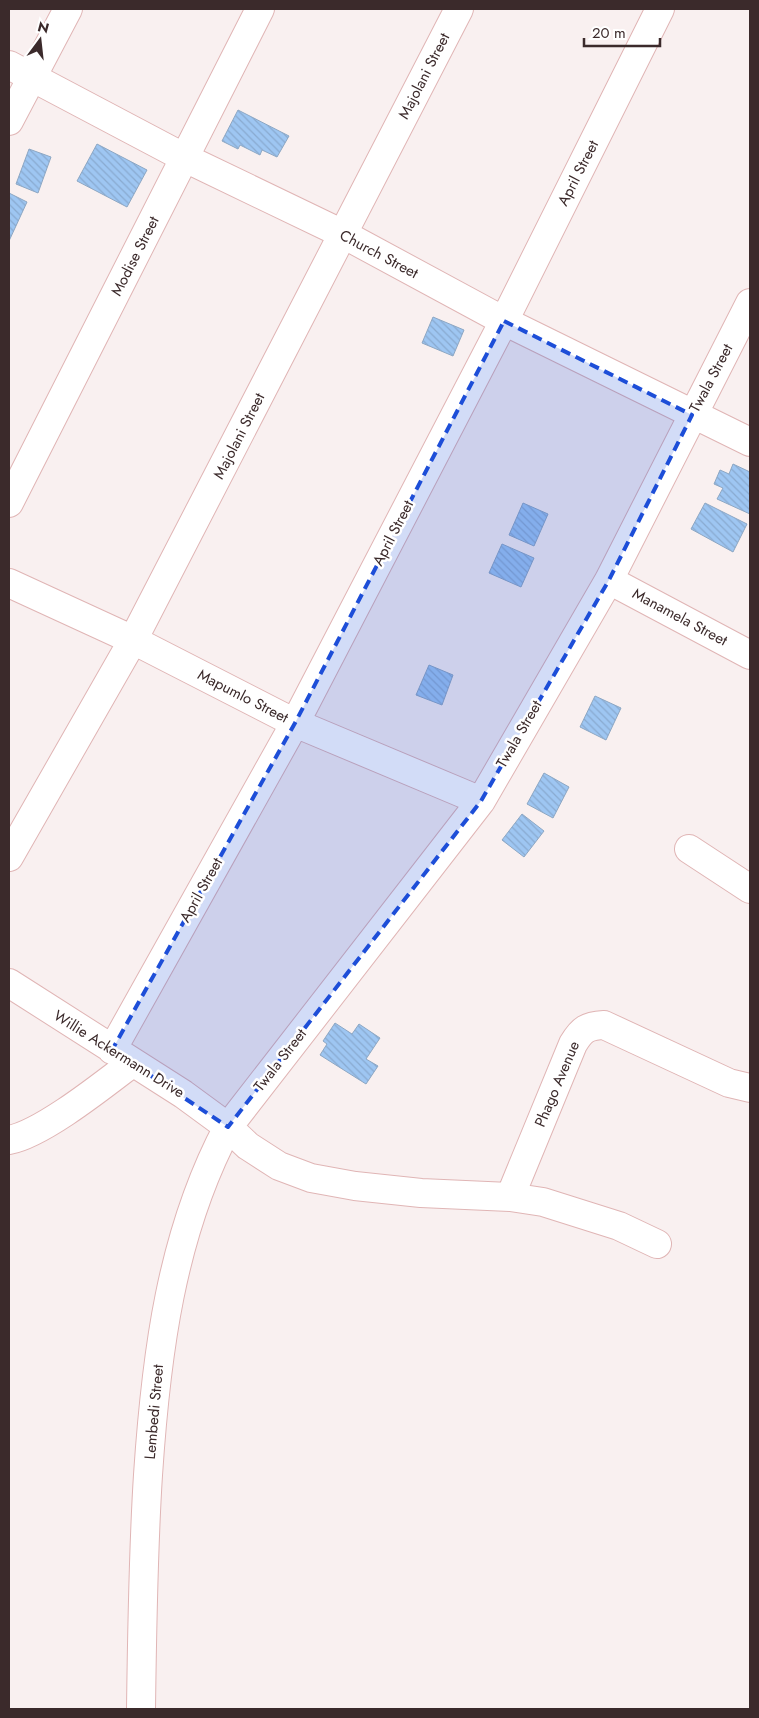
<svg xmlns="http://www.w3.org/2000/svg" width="759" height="1718" font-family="Jost,sans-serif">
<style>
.building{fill:url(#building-back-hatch);stroke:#8da7c3}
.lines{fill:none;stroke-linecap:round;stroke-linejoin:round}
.minor-casing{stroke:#e0b5b5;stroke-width:30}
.minor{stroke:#fff;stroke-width:28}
.marked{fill:#1d4ed8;fill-opacity:0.2;stroke:#1d4ed8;stroke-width:4;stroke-dasharray:10 6;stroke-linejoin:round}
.labels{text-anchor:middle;stroke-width:5;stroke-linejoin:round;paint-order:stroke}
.street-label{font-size:15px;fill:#3b2a2b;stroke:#fff}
</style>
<defs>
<pattern id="building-back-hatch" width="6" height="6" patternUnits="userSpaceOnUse" patternTransform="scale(1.25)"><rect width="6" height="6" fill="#9ec6f2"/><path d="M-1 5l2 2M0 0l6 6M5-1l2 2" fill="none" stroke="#89aad0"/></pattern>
</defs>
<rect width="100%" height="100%" fill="#f9f0f0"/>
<path class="building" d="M238 110 289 136 277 157 262 150 260 155 240 145 238 149 222 141Z
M97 144 147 170 127 207 77 181Z
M29 149 51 157 38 193 16 184Z
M9 193 27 202 9 241Z
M433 317 464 330 453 356 422 343Z
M733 464 750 472V514L717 499 723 488 714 484 720 470 729 474Z
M523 503 548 514 534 546 509 535Z
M705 503 747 524 733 552 691 529Z
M502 544 534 558 521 587 489 573Z
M429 665 453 675 442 705 416 695Z
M595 696 621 708 606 740 580 727Z
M544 773 569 787 553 818 527 804Z
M522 814 544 831 524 857 502 840Z
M335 1023 352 1034 359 1024 380 1038 366 1059 378 1066 366 1084 320 1055 327 1044 323 1041Z"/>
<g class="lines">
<g class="minor-casing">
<path id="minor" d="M9 65 185 158 343 234 504 321 750 442
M9 121 68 9
M9 503 260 9
M609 580 750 655
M9 583 133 640 295 723 481 801
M689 849 750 889
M9 857 133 640 459 9
M9 983 183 1094 228 1127 248 1146 279 1166 311 1178 355 1186 421 1193 510 1197 543 1202 619 1226 657 1244
M112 1050 295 723 504 321 660 9
M9 1140C42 1134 103 1085 132 1063
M510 1197 573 1044C582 1029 587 1026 604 1025L729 1083 750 1088
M141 1709C142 1631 143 1553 148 1475 156 1355 171 1234 228 1127L481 801 609 580 750 303"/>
</g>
<use href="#minor" class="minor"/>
</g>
<path class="marked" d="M504 321 692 415 609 580 481 801 228 1127 112 1050 295 723Z"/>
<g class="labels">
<g class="street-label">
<text transform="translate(424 76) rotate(-63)" y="5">Majolani Street</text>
<text transform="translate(578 173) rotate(-63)" y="5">April Street</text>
<text transform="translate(379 254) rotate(28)" y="5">Church Street</text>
<text transform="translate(135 256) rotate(-63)" y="5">Modise Street</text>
<text transform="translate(711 378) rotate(-62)" y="5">Twala Street</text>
<text transform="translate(239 436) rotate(-63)" y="5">Majolani Street</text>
<text transform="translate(393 533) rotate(-63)" y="5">April Street</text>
<text transform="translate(680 617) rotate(28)" y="5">Manamela Street</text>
<text transform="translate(243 696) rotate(27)" y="5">Mapumlo Street</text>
<text transform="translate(519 734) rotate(-60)" y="5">Twala Street</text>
<text transform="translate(201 890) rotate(-61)" y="5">April Street</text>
<text transform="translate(119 1054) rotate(32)" y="5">Willie Ackermann Drive</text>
<text transform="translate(280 1060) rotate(-52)" y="5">Twala Street</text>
<text transform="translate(557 1084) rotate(-67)" y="5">Phago Avenue</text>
<text transform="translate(154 1412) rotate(-85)" y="5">Lembedi Street</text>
</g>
</g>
<rect width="759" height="1718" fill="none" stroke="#3b2a2b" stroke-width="20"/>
<g transform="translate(40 40) rotate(15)" stroke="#ffffff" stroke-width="4" paint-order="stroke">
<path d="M0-4L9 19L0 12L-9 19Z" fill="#3b2a2b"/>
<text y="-8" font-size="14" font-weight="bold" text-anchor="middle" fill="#3b2a2b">N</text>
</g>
<path d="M584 38v8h76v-8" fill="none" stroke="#3b2a2b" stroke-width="2.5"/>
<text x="592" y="38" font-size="15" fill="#3b2a2b" stroke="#ffffff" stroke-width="4" paint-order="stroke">20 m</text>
</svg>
